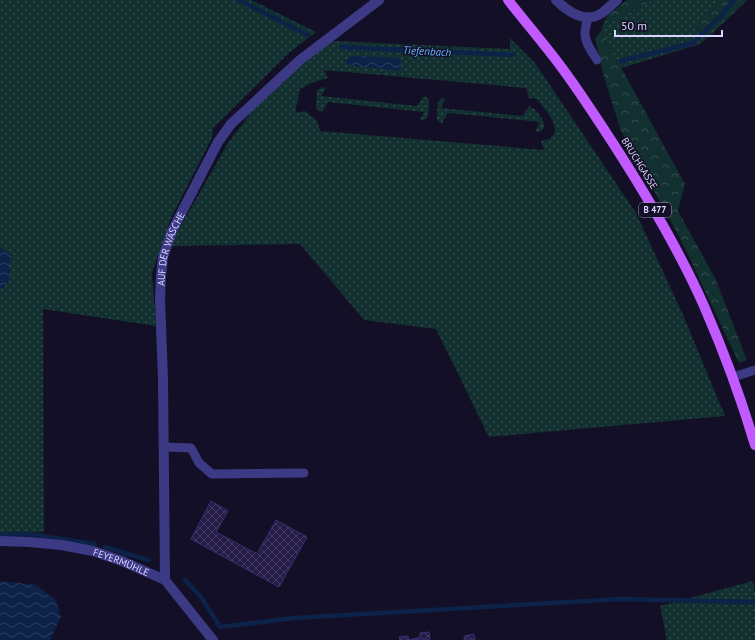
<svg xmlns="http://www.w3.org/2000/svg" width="755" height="640" font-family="'PT Sans',sans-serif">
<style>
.grass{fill:url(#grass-dots);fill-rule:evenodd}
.forest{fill:url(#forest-crowns)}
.water{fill:url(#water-waves)}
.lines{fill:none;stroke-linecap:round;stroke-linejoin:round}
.stream{stroke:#0c2248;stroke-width:4.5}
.building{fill:url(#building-cross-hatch);stroke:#3b2d73}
.service{stroke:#3d3a85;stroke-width:9}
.minor{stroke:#3d3a85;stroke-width:10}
.primary{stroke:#c25bff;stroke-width:10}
.labels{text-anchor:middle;stroke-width:3;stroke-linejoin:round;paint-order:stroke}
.shield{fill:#130f26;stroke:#9e99be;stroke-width:1}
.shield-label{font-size:9px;font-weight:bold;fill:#d9d4ff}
.street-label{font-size:10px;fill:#d9d4ff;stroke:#130f26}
.water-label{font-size:11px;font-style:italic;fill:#62b6ff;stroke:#130f26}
</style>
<defs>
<pattern id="grass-dots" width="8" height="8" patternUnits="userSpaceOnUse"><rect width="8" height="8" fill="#12302f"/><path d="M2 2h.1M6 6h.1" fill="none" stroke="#344d4e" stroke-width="1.8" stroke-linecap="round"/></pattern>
<pattern id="forest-crowns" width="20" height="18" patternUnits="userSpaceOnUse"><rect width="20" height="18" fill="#12302f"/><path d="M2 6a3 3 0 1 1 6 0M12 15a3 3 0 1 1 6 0" fill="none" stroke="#344d4e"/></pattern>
<pattern id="water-waves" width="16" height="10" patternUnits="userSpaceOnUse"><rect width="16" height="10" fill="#0c2248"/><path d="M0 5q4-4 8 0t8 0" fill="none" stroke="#2f4163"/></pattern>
<pattern id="building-cross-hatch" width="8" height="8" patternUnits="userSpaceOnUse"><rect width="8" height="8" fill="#241b47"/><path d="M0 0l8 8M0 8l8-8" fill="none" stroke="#433b63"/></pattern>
</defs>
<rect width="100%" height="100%" fill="#130f26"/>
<path class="grass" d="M0 0H251L316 32 290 52 213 128 212 138 171 218 152 273 156 326 43 309 44 532 0 533Z
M653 0H722L696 28 706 39 700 44 621 68 601 31 606 17 608 24Z
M510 38 535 63 636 213 683 315 725 416 489 437 436 329 364 320 300 244 171 246 176 234 228 143 260 101 320 49 334 41 510 49ZM324 70 526 88 529 98 537 99C543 108 565 129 550 138 548 140 543 140 541 141L544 150 320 131 317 121 305 111 295 113 300 89 311 83 328 78Z
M322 87 326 88 321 96 417 106 424 96C426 97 428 98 429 100 429 102 429 105 429 107 428 114 429 121 420 120L424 112 328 102 323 111 321 112 318 110 316 107 317 92 319 89Z
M442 98 445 99 441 108 523 116 529 106C538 109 554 131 536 132L535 131 540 122 448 113 442 123 437 120V116L438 102Z
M753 581 755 592V640H667L660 606Z"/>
<path class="forest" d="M627 0H653L608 24 606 17Z
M722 0H747L737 10 706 39 696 28Z
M601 31 685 184 678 211 715 278 747 360 739 363 681 240 621 131 604 77 595 38Z"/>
<path class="water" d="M353 56 398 58 403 63 399 71 347 65 346 60Z
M0 248 12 255 9 264 10 272 8 283 3 288 0 289Z
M0 581 36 585 56 600 61 617 50 640H0Z"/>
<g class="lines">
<path class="stream" d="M239 0 308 35
M341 47 513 55
M621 61 693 43 722 15 734 0
M0 535 29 534 95 544
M105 547 148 560
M185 580 201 597 220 627 294 618 621 599 755 602"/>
</g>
<path class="building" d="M211 501 228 511 216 532 257 554 276 520 307 537 279 587 191 539Z
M429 632 430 640H400L399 637 408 636 409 640 420 637V633Z
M474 634 475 640H463H465L464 636Z"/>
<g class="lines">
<path class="service" d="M588 17C587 22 585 28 585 33 585 43 592 52 597 60
M733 377 755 370
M164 447 191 448 199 463 212 474 304 473"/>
<g class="minor">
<path d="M556 0C568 12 586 24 602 13 608 9 612 4 617 0"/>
<path id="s1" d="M0 541 29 542 61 545 93 551 122 561 165 580 213 640"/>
<path id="s2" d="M165 580 163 380 160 299 161 276 163 257 172 231 218 142 231 124 300 60 379 0"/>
</g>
<path class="primary" d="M508 0C526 23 545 45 562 68 582 95 600 123 618 151 650 201 680 252 704 306 724 352 741 398 755 445"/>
</g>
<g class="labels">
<rect class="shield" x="639" y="203" width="32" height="14" rx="3"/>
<g class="shield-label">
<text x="655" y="213">B 477</text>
</g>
<g class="street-label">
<text transform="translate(640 163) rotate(58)" y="4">BRUCHGASSE</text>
<text dy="4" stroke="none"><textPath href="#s2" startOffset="333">AUF DER WÄSCHE</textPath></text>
<text dy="4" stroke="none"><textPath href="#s1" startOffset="124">FEYERMÜHLE</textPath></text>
</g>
<g class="water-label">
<text transform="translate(427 51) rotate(3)" y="4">Tiefenbach</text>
</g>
</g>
<path d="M615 30v6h107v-6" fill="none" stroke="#d9d4ff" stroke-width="2"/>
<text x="621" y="30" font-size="12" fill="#d9d4ff" stroke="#130f26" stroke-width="3" paint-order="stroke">50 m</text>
</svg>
